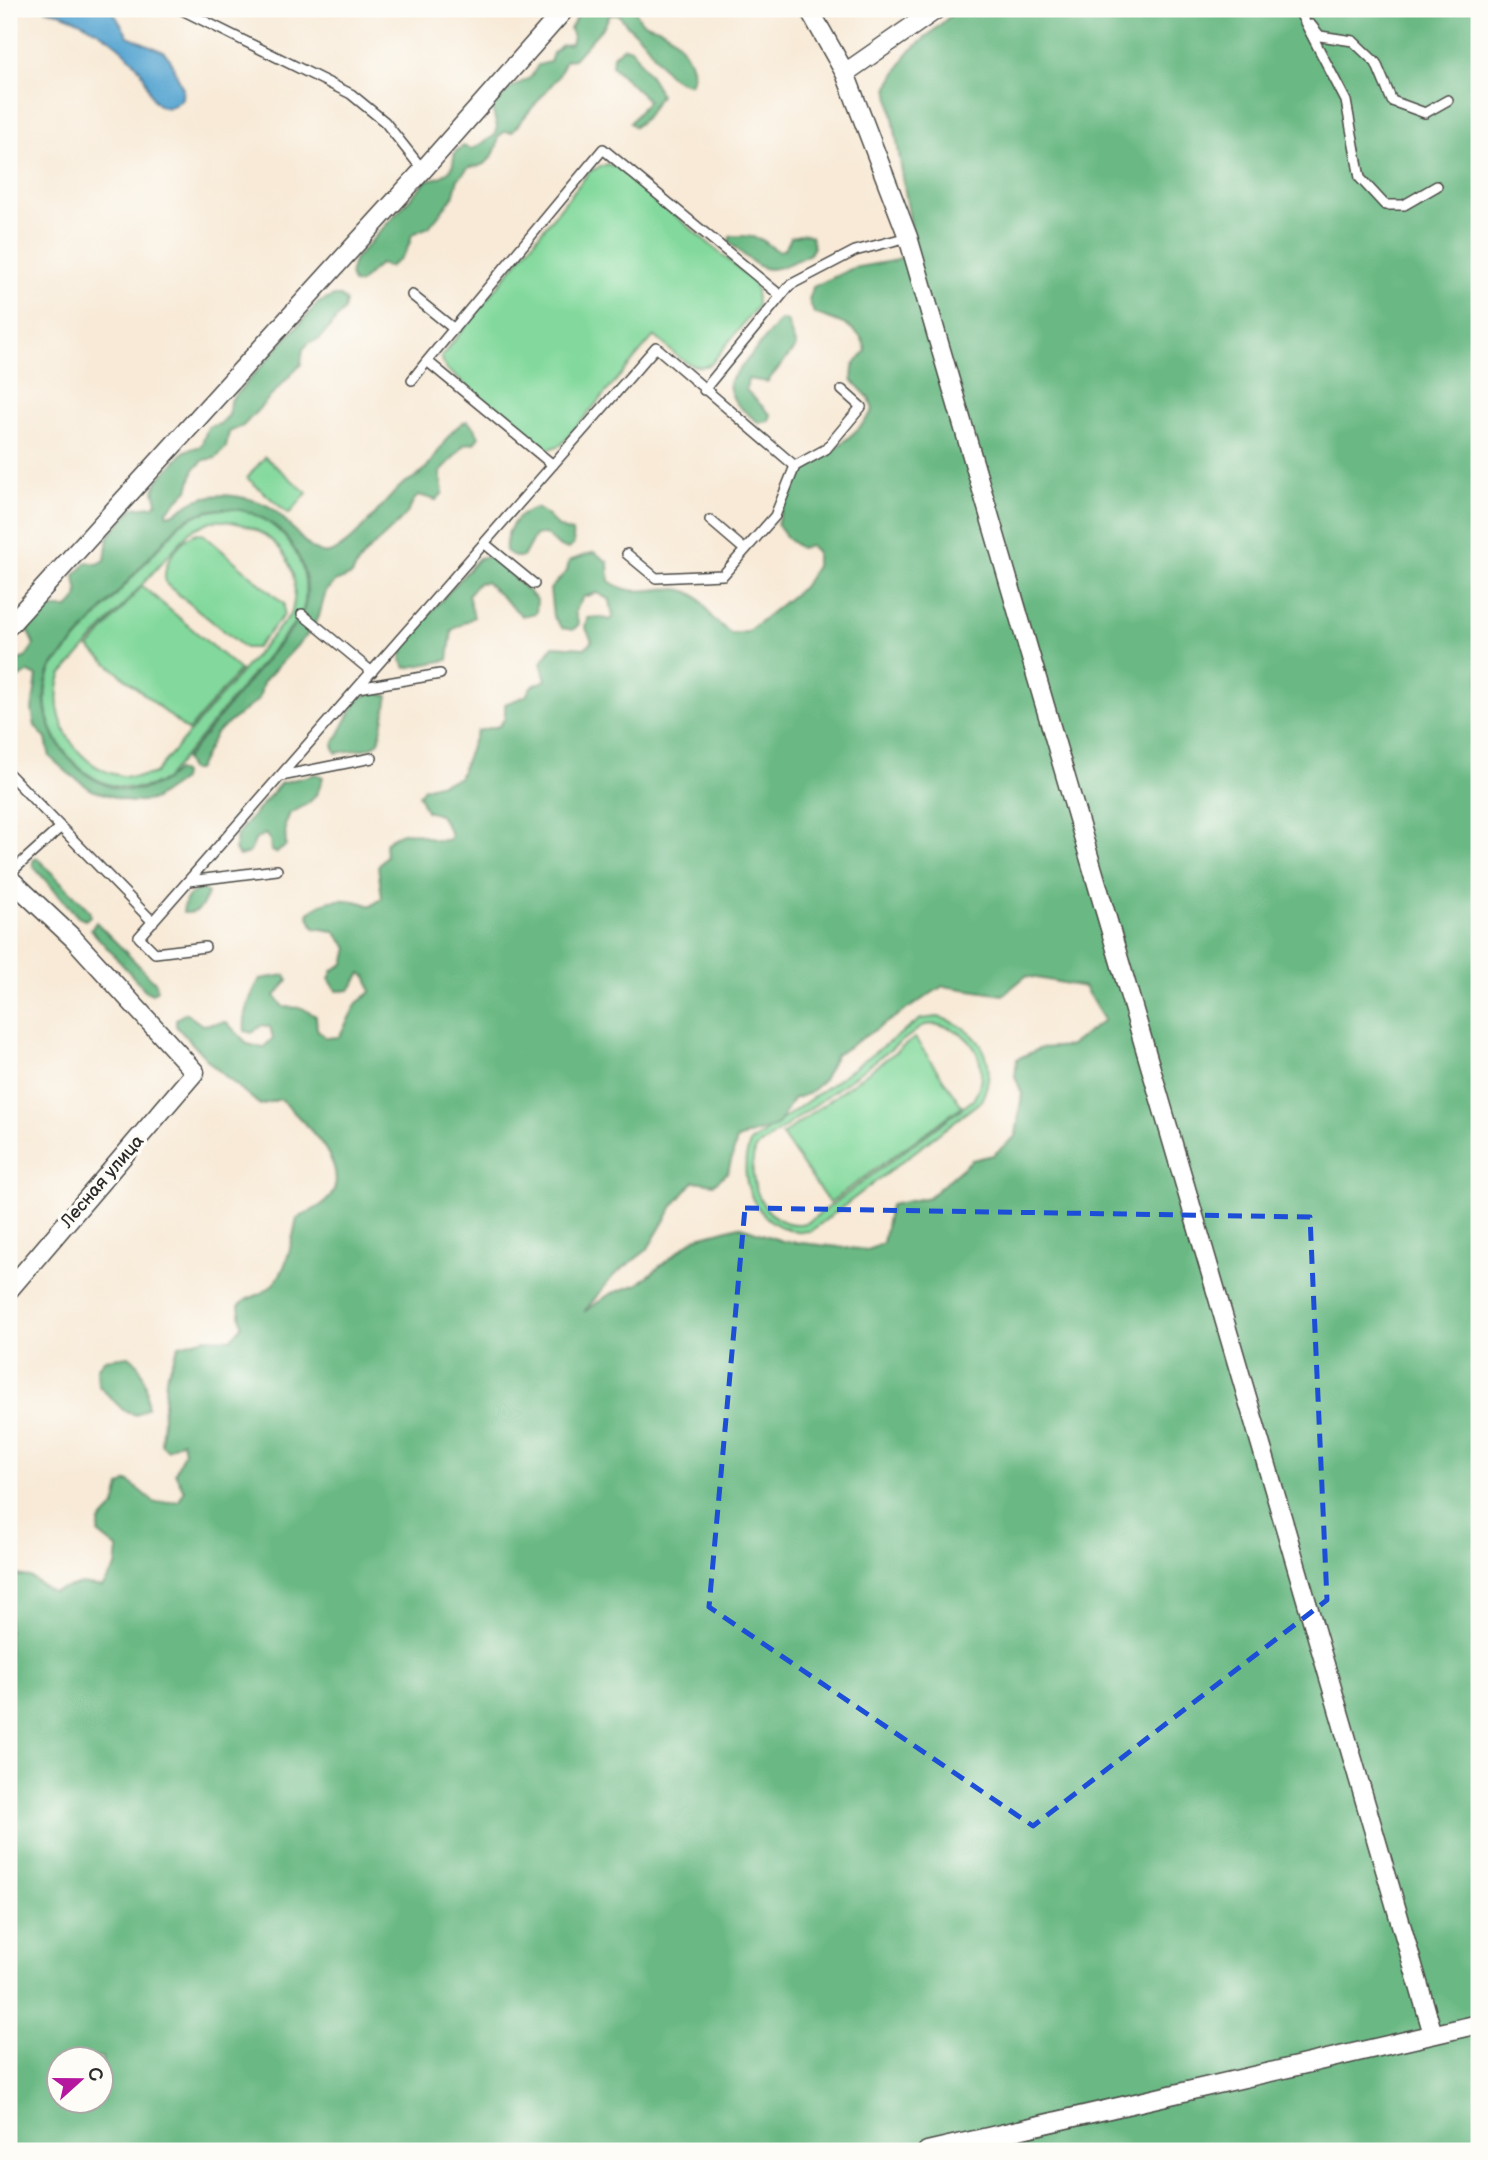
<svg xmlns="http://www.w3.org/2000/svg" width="1488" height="2160" font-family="'Balsamiq Sans',sans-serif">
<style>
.green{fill:#83d99d;stroke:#578264;stroke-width:2;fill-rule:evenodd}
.forest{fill:#6ab984;stroke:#4a7258;stroke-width:2;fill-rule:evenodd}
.water{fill:#57a5d1;stroke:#41687e;stroke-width:2}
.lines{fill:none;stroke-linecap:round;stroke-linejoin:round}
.lane-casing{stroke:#4a4845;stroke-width:12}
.street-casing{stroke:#4a4845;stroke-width:21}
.lane{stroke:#fff;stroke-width:9}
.street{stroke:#fff;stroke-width:18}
.marked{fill:none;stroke:#1d4ed8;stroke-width:5;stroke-dasharray:14 9;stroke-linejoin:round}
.labels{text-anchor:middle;stroke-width:7;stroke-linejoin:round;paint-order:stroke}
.street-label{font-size:18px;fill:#2b2b2b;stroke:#fdfcf7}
</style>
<rect width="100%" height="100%" fill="#fdfcf7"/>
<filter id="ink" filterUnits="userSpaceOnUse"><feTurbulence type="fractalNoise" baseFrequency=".0143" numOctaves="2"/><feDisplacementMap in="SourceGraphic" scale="14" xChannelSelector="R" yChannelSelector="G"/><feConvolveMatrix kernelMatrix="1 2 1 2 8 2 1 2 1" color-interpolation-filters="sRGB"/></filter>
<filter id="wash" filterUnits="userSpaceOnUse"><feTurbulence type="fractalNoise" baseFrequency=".00686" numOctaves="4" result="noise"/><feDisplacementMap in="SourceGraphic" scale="28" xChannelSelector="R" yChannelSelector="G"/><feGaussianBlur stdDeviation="1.57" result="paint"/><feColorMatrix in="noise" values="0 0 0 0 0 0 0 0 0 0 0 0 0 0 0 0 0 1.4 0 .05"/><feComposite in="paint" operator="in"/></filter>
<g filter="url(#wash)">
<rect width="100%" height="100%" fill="#f8ead7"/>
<path class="green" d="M607 164 617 167 750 278 756 288 757 307 711 364C689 375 671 348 654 336L561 445 546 450 446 369 441 357 590 171Z
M265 457 307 493 289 514 247 478Z
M227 508C278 511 318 564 302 614L165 780C98 814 23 733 52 667L181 523 201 513ZM211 521C264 518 308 559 291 614L155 773C97 793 43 731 61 675L190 531Z
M198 533 204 535 284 604V615L256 648H245L167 585C158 568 180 537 198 533Z
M142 586 240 670 188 731 89 648Z
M938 1017C979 1028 1001 1060 981 1101L811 1231C762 1237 734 1185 750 1143L921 1019ZM924 1025C967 1020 996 1062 973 1100L807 1223C766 1232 745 1183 755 1149Z
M915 1038 962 1106 829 1203 782 1135Z"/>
<path class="forest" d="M582 9H636C639 28 650 23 663 30 679 39 700 68 690 84 668 83 658 59 646 44 638 33 626 28 620 15H610L604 26 574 59 566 60 558 77 512 132H504L498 137C498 148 492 162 479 166 476 167 471 166 468 168L458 179 453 197 429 227 412 234C409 251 402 258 389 267L380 264 359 284 353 283 350 275 354 260 427 180 441 177 452 168 455 152 463 146 472 149 494 136 497 127 492 108 508 90 531 77 538 65 550 62 553 53 562 45 571 44 573 37 570 29Z
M958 9H1479V2151H9V1574L30 1577 52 1592 81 1584 102 1587 116 1567 118 1549 98 1533 100 1522 115 1506 120 1486 128 1481 155 1503 179 1501 184 1491 175 1473 184 1452 182 1441 167 1450 161 1444 166 1378 179 1345 206 1338 231 1339 242 1326 239 1306C247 1297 252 1298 262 1293 288 1278 290 1245 297 1219 308 1212 326 1205 332 1194 350 1161 300 1120 281 1099L260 1105 212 1065 176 1026V1019L186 1013 202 1025 226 1022 248 1044 263 1048 273 1038 270 1027 262 1025 252 1033 245 1031C243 1013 251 994 260 979L285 975 288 980 275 996 283 1007 302 1008 316 1016 317 1029 326 1038 339 1037 357 1003 371 992 367 977 361 973 350 990 337 991 329 979 333 970 344 964 348 948 334 931 314 928 308 914C324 896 349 897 371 906L382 898 378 866 386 856 385 843C416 817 422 847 450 839V832L440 815 426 811 419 795 424 788 459 778 477 731 499 726 505 718V704L526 696 531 687 546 680 541 663 553 646 585 648 592 641 585 626 588 618 601 617 609 620 613 617 610 600 597 593 583 597 575 612 579 624 573 630 562 628 553 616 550 589 567 571 569 561 594 552 608 562 609 581C639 602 659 581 689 592 701 597 704 606 711 616 716 623 725 628 732 634L747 632 803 587 816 566V551L810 546 800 548 788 539 777 524C782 511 787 488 796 479 822 456 854 440 873 410L869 398 852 380 853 366 866 351C862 325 836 322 814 313L809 300 813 287 853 268 892 261 915 252 888 87 907 54ZM1026 976 1084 987 1104 1020 1070 1046 1041 1048 1017 1059 1015 1076 1022 1094 1016 1136 993 1155 972 1160 929 1197 890 1205 883 1243 868 1250 782 1241 739 1226 695 1238 638 1284 610 1294 584 1312 613 1276 647 1250 673 1206 694 1181 714 1184 728 1172 737 1139 777 1126 793 1099 810 1093 823 1080 836 1055 943 986 1003 995ZM60 2058H102V2100H60Z
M625 47 632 49C640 65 656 79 660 95L646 117 635 127 630 123 648 100 612 66 613 55Z
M804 234 811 236 814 247 810 254C764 276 767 275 729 242L730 237C737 235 753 236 760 239 773 245 781 263 791 237Z
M334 296H341L346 302 344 310 320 339 310 342 303 349 301 364 243 426 229 432 226 447 216 458 204 460 194 469 188 490 167 511V515C177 514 182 508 190 503 213 490 245 495 268 506 288 516 308 558 329 553 352 548 384 500 403 484 409 480 416 478 421 473 439 458 445 430 467 421L475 428 479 437 474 443 465 444 440 473 443 493 436 500 419 495C412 500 412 506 407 513 390 535 363 548 352 575L335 582 326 591 319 616 309 633 263 682 259 699 216 733 197 770H190L185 759 298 621C309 604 309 587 303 568 285 514 229 492 180 523L51 667C19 740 117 831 177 770L183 774 182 780 153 800 130 802 92 790 68 773 50 757 46 739 35 726 32 710 37 676 29 672 18 677 9 688V657L14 661 25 658 34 645 27 629 45 608H68C84 593 76 593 75 575L87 562 98 564 105 560 108 537 133 508 154 506 157 502 154 491 157 481 185 451 201 446 208 427 220 424 229 415 230 401 318 303Z
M780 320 787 321 796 347 767 382 748 379 746 390 771 415 769 421 759 423C743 410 730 403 729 382Z
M536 508C553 515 551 528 572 532L574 544 569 549 560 547 545 534 535 535 523 557H515L506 551C504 532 517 512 536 508Z
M488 556 495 559 537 600 536 613 522 616 486 582 478 583 468 595 474 617 452 630 448 660 406 668 401 660 405 641 479 558Z
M377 692 388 696 379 742 370 748 336 753 333 745 358 698Z
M316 774 323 777C318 798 309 805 290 813L285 825 286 846 276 853 271 851 270 840 265 834 256 839 249 853 239 856 235 850 237 834 281 783Z
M37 858 89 910 90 916 85 920 78 917 33 866V860Z
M201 889 208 893C202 908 199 914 183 913 184 899 188 894 201 889Z
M96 922 156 983 157 990 152 994 146 991 91 930Z
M129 1356C146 1368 148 1389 147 1408L136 1415 123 1410 98 1385 97 1368 105 1359Z"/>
<path class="water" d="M45 9H114V13L128 36 164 52 170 59 183 89 182 98C176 105 167 111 159 105 148 98 148 81 141 71 121 41 79 17 45 9Z"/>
</g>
<g filter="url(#ink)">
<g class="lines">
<g class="lane-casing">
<path id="lane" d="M180 9 351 94 385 122 423 170
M1298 9 1346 101 1360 178 1385 205H1404L1437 186
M1311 25 1320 36 1353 41 1376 63 1392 101 1425 113 1448 100
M412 295 454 329
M412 380 427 361
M704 390 790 285 855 251 908 237
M553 465 427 361 603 149 781 296
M710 520 745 550
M484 543 534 584
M627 554 656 578 723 575 775 516 795 466
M302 614 372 672
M358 688 440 674
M9 774 153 922
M281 776 372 758
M9 874 61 827
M189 881 277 870
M205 947 155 953 139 937 656 347 795 466 826 449 861 407 842 390"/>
</g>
<g class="street-casing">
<path id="street" d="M809 9 845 73 908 237 1433 2034
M845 73 937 9
M9 626 423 170 565 9
M9 878 73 938 195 1072 9 1290
M927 2151 1479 2024"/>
</g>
<use href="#lane" class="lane"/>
<use href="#street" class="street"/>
</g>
</g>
<path class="marked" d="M745 1208 1310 1217 1327 1600 1033 1826 709 1607Z"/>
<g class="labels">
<g class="street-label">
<text transform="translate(102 1181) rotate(-49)" y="6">Лесная улица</text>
</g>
</g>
<rect width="1488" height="2160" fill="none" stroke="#fdfcf7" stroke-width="35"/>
<g transform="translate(80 2080) rotate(69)"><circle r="33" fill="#fdfcf7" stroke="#a9a8a5" stroke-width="2"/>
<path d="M0-5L12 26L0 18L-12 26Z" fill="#b5179e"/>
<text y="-10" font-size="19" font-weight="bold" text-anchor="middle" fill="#2b2b2b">С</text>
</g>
</svg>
